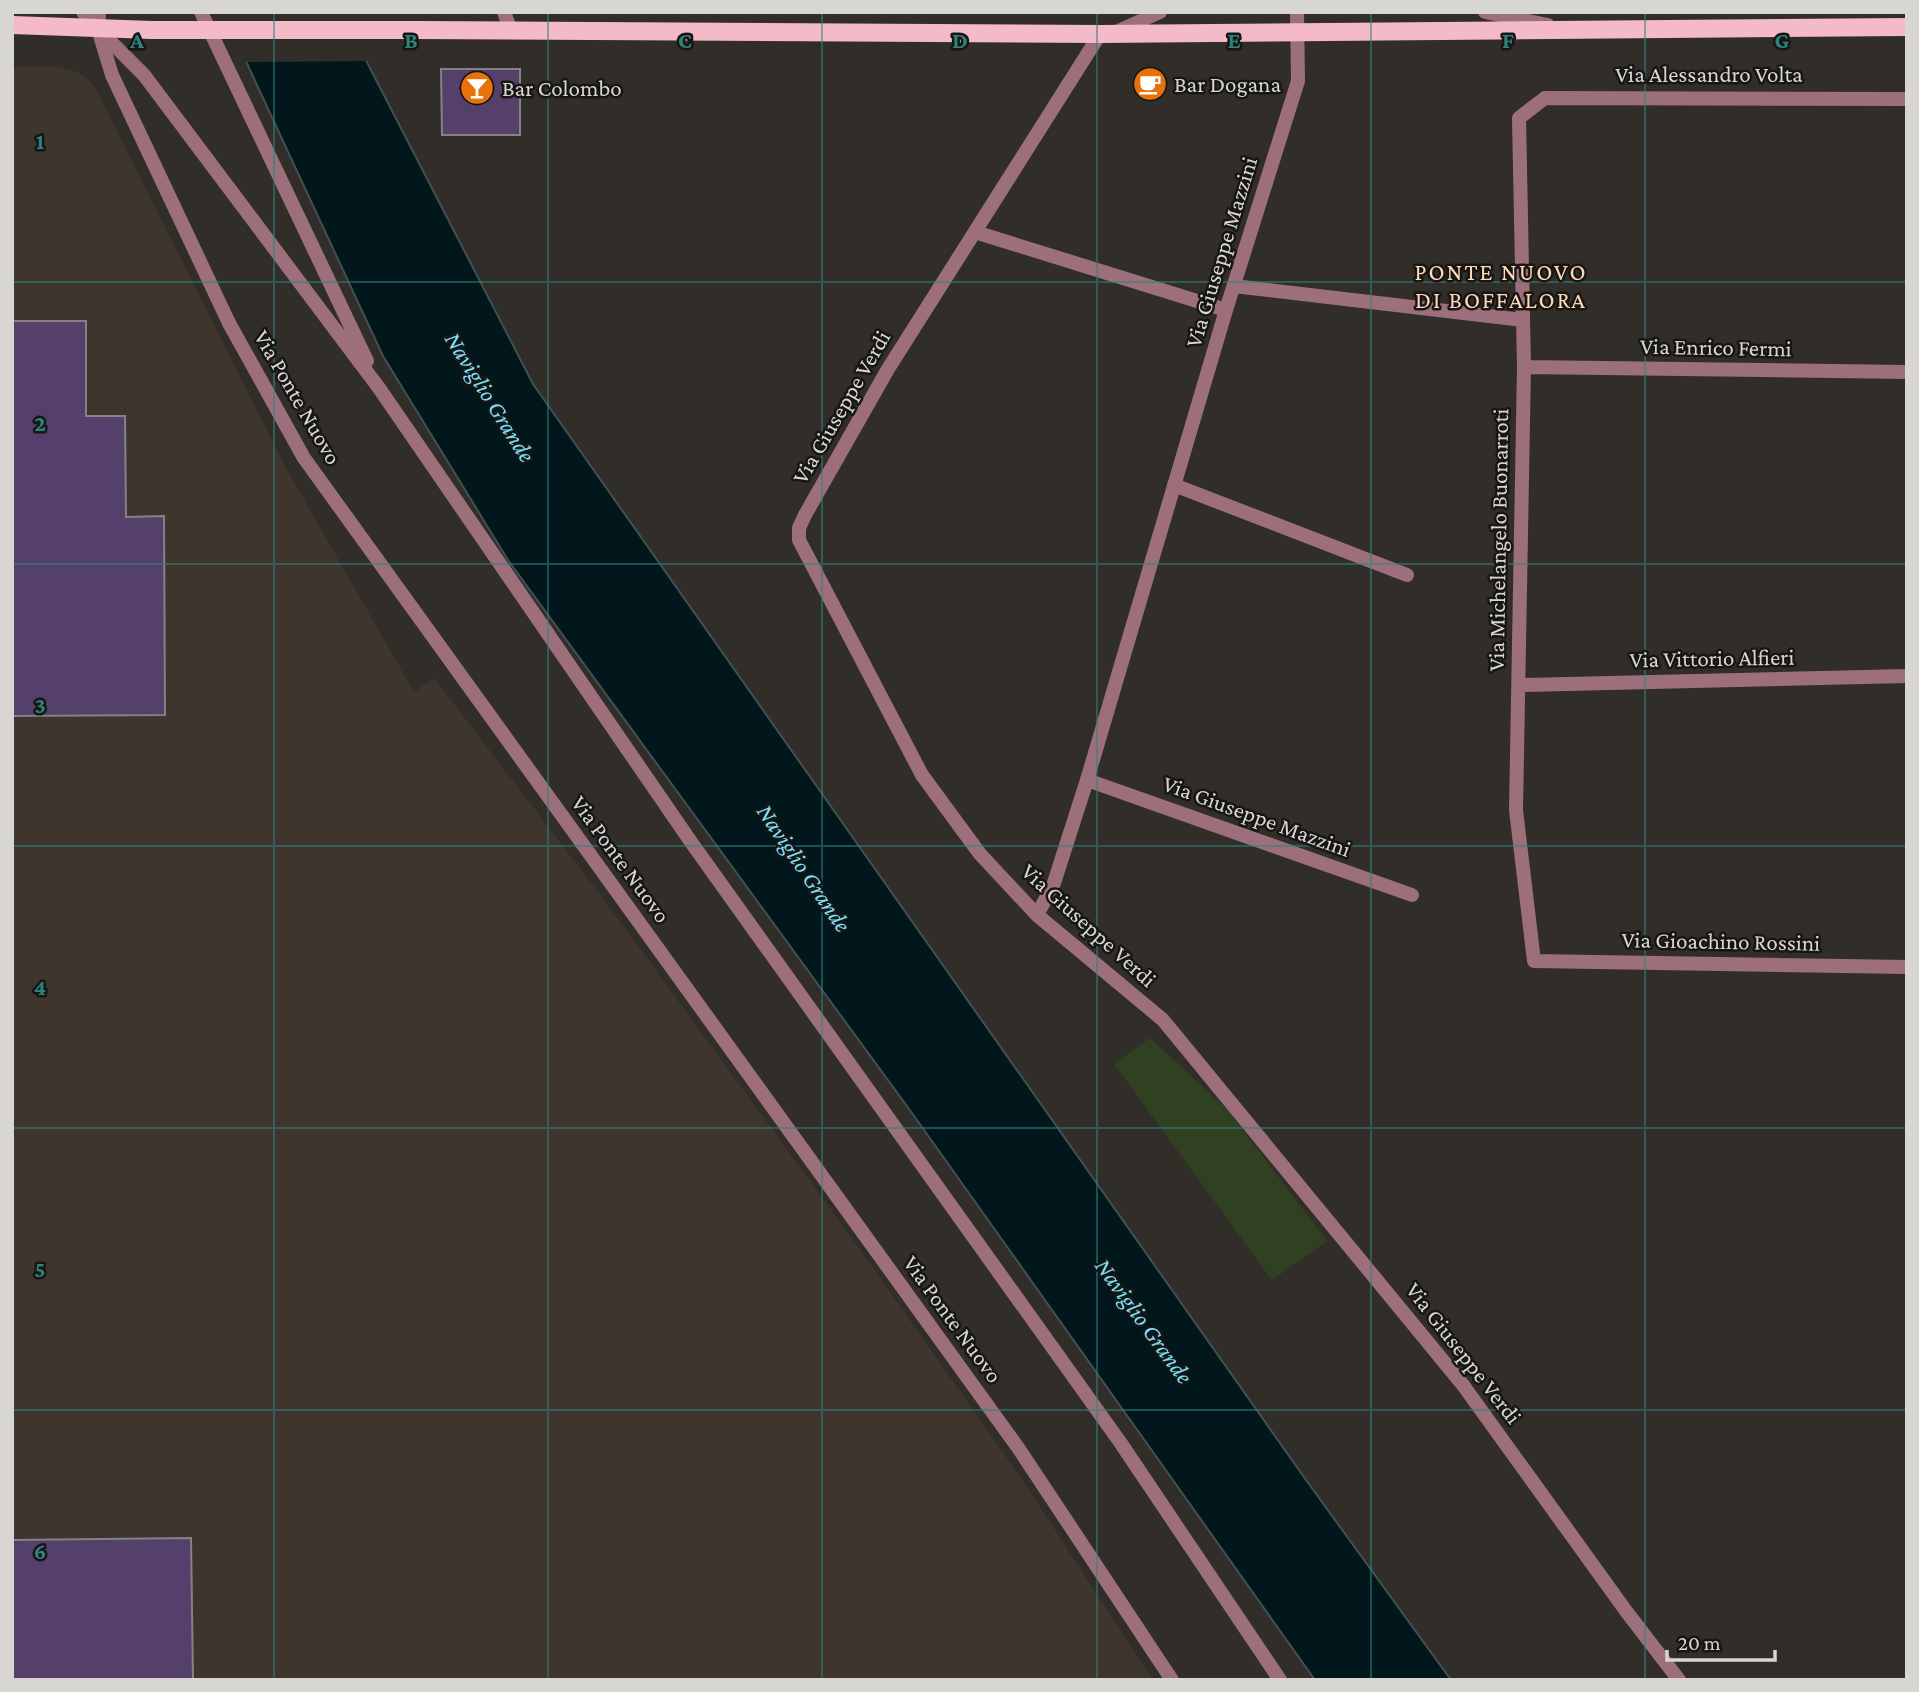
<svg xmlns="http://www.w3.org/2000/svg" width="1919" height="1692" font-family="'Crimson Pro',serif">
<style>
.built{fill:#3e362d}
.green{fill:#304122}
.water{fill:#02171c;stroke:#425053;stroke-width:2}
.pier{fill:#312e2a}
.building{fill:#54406b;stroke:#848287;stroke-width:2}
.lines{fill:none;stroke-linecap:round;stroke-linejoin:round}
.service{stroke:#9c6f7b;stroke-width:14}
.minor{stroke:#9c6f7b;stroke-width:14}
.tertiary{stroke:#9c6f7b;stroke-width:14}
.primary{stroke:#f4bac9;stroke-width:18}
.primary-bridge{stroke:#f4bac9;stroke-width:18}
.grid{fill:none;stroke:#2d847d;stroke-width:2;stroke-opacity:0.55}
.labels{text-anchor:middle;stroke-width:5;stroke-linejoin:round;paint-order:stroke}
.street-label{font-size:23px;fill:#d8d6d3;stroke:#181615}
.poi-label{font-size:23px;fill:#d8d6d3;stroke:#181615;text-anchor:start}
.neighbourhood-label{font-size:24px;letter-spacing:2px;fill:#fed9b8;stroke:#181615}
.water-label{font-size:24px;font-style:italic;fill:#77e2fb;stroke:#181615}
.grid-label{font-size:23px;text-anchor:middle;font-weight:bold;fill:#2d847d;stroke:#181615;stroke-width:5;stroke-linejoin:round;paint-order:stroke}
</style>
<rect width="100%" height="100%" fill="#312e2a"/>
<path class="built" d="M55 66 79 73 93 84 286 468 414 692 434 678 605 901 859 1248 1021 1478 1153 1680H12V67Z"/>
<path class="green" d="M1150 1038 1227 1109 1327 1241 1272 1280 1114 1064Z"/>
<path class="water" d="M223 12H341L533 384 1306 1480 1451 1680H1315L912 1113 508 560 383 356Z"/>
<path class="pier" d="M219 12H345L370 61 242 62Z"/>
<path class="building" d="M441 69H520V135H442Z
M12 321H86V416H125L126 517 164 516 165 715 12 716Z
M191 1538 193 1680H12V1540Z"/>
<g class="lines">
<path class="service" d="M99 12 98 29 144 75 379 388 691 842 1120 1442 1280 1680
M201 12 367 361"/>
<path class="minor" d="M504 12 511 31
M1485 12 1548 25
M1116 32 1160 12
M1100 34 888 369 805 515 799 528V540L922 775 980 854 1037 915 1163 1020 1463 1385 1626 1611 1679 1680
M1907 99 1545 98 1519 118 1524 367 1516 810 1534 961 1907 967
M975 232 1226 310
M1234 286 1523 320
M1524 367 1907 372
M1174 485 1407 575
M1519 685 1907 676
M1087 780 1412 895
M1037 915 1054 883 1087 780 1226 310 1298 81 1297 12"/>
<path class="tertiary" d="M83 12 98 29 112 75 229 323 304 458 1019 1449 1172 1680"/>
<path class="primary" d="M12 25 152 30
M418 30 1100 34 1907 27"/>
<path class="primary-bridge" d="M152 30H418"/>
</g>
<path class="grid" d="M274 12V1680M548 12V1680M822 12V1680M1097 12V1680M1371 12V1680M1645 12V1680M12 282H1907M12 564H1907M12 846H1907M12 1128H1907M12 1410H1907"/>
<defs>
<g id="cafe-disc" transform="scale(1.75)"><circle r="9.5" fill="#e8710a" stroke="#181615"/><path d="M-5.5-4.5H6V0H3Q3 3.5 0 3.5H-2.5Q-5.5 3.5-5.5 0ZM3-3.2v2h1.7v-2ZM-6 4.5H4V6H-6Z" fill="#fff"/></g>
<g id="bar-disc" transform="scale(1.75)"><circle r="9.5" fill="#e8710a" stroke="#181615"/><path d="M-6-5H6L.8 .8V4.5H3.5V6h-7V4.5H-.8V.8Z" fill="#fff"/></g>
</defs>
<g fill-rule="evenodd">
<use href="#cafe-disc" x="1150" y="84"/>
<use href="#bar-disc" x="477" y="88"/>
</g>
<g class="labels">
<g class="street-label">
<text x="1709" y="82">Via Alessandro Volta</text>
<text transform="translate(1221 252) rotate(-73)" y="8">Via Giuseppe Mazzini</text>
<text transform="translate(1716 347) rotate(1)" y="8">Via Enrico Fermi</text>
<text transform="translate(298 397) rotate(60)" y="8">Via Ponte Nuovo</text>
<text transform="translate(841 407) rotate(-60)" y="8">Via Giuseppe Verdi</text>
<text transform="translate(1498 540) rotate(-89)" y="8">Via Michelangelo Buonarroti</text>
<text transform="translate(1712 658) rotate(-1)" y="8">Via Vittorio Alfieri</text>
<text transform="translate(1257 816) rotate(20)" y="8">Via Giuseppe Mazzini</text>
<text transform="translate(621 859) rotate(54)" y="8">Via Ponte Nuovo</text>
<text transform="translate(1089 925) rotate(42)" y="8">Via Giuseppe Verdi</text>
<text transform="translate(1721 941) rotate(1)" y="8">Via Gioachino Rossini</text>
<text transform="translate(953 1319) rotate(54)" y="8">Via Ponte Nuovo</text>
<text transform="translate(1464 1353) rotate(52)" y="8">Via Giuseppe Verdi</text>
</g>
<g class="poi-label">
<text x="1174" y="92">Bar Dogana</text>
<text x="502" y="96">Bar Colombo</text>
</g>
<g class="neighbourhood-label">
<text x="1501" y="280">PONTE NUOVO<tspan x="1501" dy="28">DI BOFFALORA</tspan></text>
</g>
<g class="water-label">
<text transform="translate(490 397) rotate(58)" y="8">Naviglio Grande</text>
<text transform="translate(804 868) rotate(56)" y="8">Naviglio Grande</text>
<text transform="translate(1144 1321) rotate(54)" y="8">Naviglio Grande</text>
</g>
</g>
<g class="grid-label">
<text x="137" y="48">A</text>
<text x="411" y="48">B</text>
<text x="685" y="48">C</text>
<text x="960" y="48">D</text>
<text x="1234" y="48">E</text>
<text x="1508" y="48">F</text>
<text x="1782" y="48">G</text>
<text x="40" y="149">1</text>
<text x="40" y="431">2</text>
<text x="40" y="713">3</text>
<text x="40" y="995">4</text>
<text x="40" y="1277">5</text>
<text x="40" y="1559">6</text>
</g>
<rect width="1919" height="1692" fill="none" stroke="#d8d6d3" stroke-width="28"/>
<path d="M1667 1650v10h108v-10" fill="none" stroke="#d8d6d3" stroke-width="3.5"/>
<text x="1678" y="1650" font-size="21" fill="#d8d6d3" stroke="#181615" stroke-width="5" paint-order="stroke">20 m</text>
</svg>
